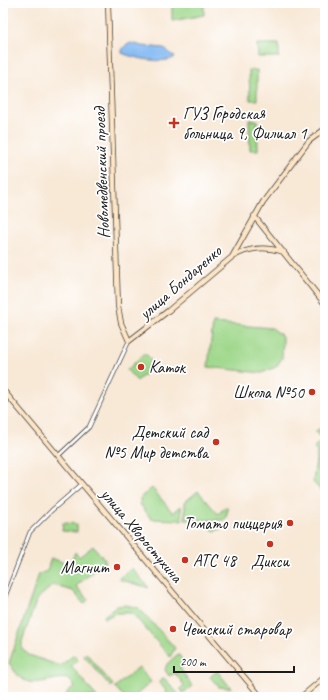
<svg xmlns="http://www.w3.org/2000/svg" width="328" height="700" font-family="Caveat,sans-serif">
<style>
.green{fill:#9ed78a;stroke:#5d7a53}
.water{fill:#84baf3;stroke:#506b88}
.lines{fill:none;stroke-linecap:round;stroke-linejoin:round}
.street-casing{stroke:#3d3b38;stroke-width:4.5}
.secondary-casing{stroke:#3d3b38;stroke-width:6}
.street{stroke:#fff;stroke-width:3}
.secondary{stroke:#fde5c5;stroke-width:4.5}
.poi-dot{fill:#c8321e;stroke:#fff;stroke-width:1.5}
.labels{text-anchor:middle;stroke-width:3.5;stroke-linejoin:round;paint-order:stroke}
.poi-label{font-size:17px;fill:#1c1c1c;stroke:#fff;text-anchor:start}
.street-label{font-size:17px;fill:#1c1c1c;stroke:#fff}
</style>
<rect width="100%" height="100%" fill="#fff"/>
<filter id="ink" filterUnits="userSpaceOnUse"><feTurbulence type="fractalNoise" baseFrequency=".025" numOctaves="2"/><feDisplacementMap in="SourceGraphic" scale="8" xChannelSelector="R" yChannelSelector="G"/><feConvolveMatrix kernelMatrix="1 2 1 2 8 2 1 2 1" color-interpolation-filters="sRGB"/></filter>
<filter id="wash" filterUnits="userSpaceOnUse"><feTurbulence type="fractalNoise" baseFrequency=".012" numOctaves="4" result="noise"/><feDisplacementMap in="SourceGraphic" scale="16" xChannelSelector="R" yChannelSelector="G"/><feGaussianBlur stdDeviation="0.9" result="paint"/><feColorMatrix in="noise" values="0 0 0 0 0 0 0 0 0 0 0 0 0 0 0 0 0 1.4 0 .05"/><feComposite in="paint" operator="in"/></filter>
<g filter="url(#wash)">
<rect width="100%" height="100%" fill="#f8e8d6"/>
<path class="green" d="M172 3H204V15L172 21Z
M257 44H279V57H258Z
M249 70H257V100H250Z
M249 120H257L258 150H250Z
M213 323 272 328 281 335 283 339 282 358 276 367 262 373 208 367Z
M145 353 155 365 137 381 127 370Z
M325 424V431L319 436 315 432Z
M318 443 325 451V495L313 482 317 452 314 447Z
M152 488 173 513 181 506 182 520 151 519 140 504 141 497Z
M198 491 218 514 226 507 228 509 226 518 224 520H185V502Z
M63 523 77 524V532L62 531Z
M209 525H223L224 528 215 531 210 528Z
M93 546 106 561 76 586 88 600 84 604 73 591 53 585 37 599 22 641V649L29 655 60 666 74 655 78 660 71 666 97 697H67V692L75 686 68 679C52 676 35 689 21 678 16 675 13 668 9 663L39 574 47 571 51 558 70 565 75 552 79 557Z
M132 568 149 588 118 579Z
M126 605 139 608 175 648 170 657 132 613H115L105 619 104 616 117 606Z
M86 653 113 685 111 687 84 656Z
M178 654 185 663 180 668 192 686 183 693 180 689 184 685 175 673 169 676 165 670 167 664Z
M139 667 151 682 134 697H124L115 687Z
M217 671 231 688 219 687 210 677Z
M164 678 181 697H162L167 692 159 682Z"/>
<path class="water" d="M131 43 142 46 164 48 175 57C166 65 132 58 122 53V50L126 45Z"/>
</g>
<g filter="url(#ink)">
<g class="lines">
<g class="street-casing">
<path id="street" d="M58 456 89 427 129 341
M3 602 30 532 52 510 82 484"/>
</g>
<g class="secondary-casing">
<path id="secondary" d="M108 3 118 306 121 323 129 341 168 311 232 257 263 202 309 141 325 129
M254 216 325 304
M232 257C249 247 265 246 284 252
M3 390 261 697
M301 697 325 677"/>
</g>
<use href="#street" class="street"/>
<use href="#secondary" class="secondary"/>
</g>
</g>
<g class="poi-dot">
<path d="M172 117h4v4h4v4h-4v4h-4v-4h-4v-4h4z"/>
<circle cx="141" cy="367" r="4"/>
<circle cx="312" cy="392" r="4"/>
<circle cx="216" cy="442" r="4"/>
<circle cx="290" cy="523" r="4"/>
<circle cx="270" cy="544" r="4"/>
<circle cx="185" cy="560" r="4"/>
<circle cx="117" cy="567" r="4"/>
<circle cx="173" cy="629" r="4"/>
</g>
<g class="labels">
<g class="poi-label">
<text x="183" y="119">ГУЗ Городская<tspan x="183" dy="20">больница 9, Филиал 1</tspan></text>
<text x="149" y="373">Каток</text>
<text x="304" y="398" text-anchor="end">Школа №50</text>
<text x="208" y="438" text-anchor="end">Детский сад<tspan x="208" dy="20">№5 Мир детства</tspan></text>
<text x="282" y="529" text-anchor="end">Томато пиццерия</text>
<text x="193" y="566">АТС 48</text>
<text x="270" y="567" text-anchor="middle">Дикси</text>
<text x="109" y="573" text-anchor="end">Магнит</text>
<text x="181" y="635">Чешский старовар</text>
</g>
<g class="street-label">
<text transform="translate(101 173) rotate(-92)" y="6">Новомедвенский проезд</text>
<text transform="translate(180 282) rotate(-41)" y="6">улица Бондаренко</text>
<text transform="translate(142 535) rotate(50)" y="6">улица Хворостухина</text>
</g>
</g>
<rect width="328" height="700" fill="none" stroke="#fff" stroke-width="16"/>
<path d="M174 666v6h120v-6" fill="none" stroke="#1c1c1c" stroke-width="2"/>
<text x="180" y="666" font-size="12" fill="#1c1c1c" stroke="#ffffff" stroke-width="3" paint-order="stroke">200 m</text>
</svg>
